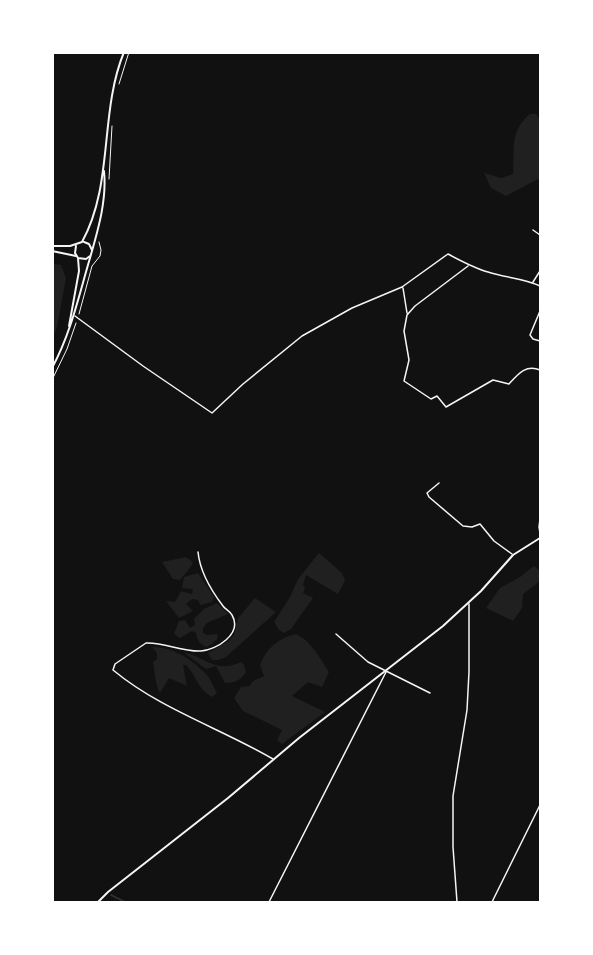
<svg xmlns="http://www.w3.org/2000/svg" width="593" height="955" font-family="'Fira Sans Condensed',sans-serif">
<style>
.green{fill:#202020}
.lines{fill:none;stroke-linecap:round;stroke-linejoin:round}
.stream{stroke:#333;stroke-width:1.5}
.path{stroke:#f5f5f5;stroke-width:1}
.minor{stroke:#f5f5f5;stroke-width:1.5}
.tertiary{stroke:#f5f5f5;stroke-width:2}
.secondary{stroke:#f5f5f5;stroke-width:2}
</style>
<rect width="100%" height="100%" fill="#111"/>
<path class="green" d="M530 114H536L540 119V180L538 179 506 196 491 188 484 173 501 178 513 174C515 149 509 132 530 114Z
M53 264 61 265 66 278 57 327 53 336Z
M319 553 342 573 345 581 338 594 306 575 303 585 305 588 303 593 313 598 291 629 284 633 279 630 274 622 290 597 298 579Z
M186 557 193 562 192 565 180 580 173 579 162 562Z
M534 566 540 571V581L523 594 522 608 513 621 486 608 500 588 520 577Z
M198 573 214 597 212 602 200 605 198 600 192 599 186 604 193 611 179 618 166 601 175 602 181 591 192 594 193 589 182 588 184 577Z
M255 598 276 612 226 657 218 660H212L208 653 230 640 234 635 238 618Z
M217 603 228 614 207 623 203 628V633L207 635 218 634 217 639 212 644 206 647C199 643 197 640 196 633L192 631 180 638 174 634 179 621 185 620 190 628 195 625 194 619 204 609Z
M296 634C311 641 320 658 329 672L322 687 308 682 292 696 325 712 282 744 277 740 282 730 243 711 234 698 241 687 250 686 253 681 264 676 260 665C266 648 279 638 296 634Z
M152 647C172 647 190 658 204 672 210 677 213 686 217 693L212 697C196 688 198 677 186 665H183L187 686 169 678 160 693C155 685 155 672 153 662L157 659V653Z
M183 652C206 657 215 674 241 662L244 665 246 672C241 680 235 683 225 683L216 666 206 669Z"/>
<g class="lines">
<path class="stream" d="M111 895 125 902"/>
<path class="path" d="M119 84 129 52
M109 179 112 126
M79 314 92 266 100 256 101 250 99 242
M52 380 67 349 76 323"/>
<path class="minor" d="M533 230 540 235
M468 266 415 306 407 315 404 331 409 360 404 381 431 399 437 396 446 407 493 380 509 384C518 374 526 364 540 370
M533 282 540 271
M403 288 407 313
M540 311 530 335 533 339 540 341
M75 316 143 366 212 413 243 384 302 336 352 308 402 287 448 254C461 261 474 268 488 272 506 278 524 278 540 286
M439 483 427 493 429 497 463 526 472 527 480 524 494 541 512 554
M540 519 539 527 540 533
M198 552C200 572 210 589 223 606 225 609 230 611 232 615 243 634 216 650 201 651 182 652 164 642 146 643L115 664 113 670C160 709 220 728 273 759
M336 634 368 662 430 693
M269 902 386 672
M457 902 453 847V796L467 710 469 672V604
M492 902 540 805"/>
<path class="tertiary" d="M84 242 89 244 92 250
M52 246H70L82 242C114 184 99 113 124 52
M76 246 75 253 78 258 86 259 90 256
M52 251 76 256
M69 326 79 271 78 258
M52 368C71 333 79 295 90 258 98 230 107 200 104 171"/>
<path class="secondary" d="M98 902 108 892 228 798 299 738 443 626 481 591 513 555 540 538"/>
</g>
<rect width="593" height="955" fill="none" stroke="#ffffff" stroke-width="108"/>
</svg>
